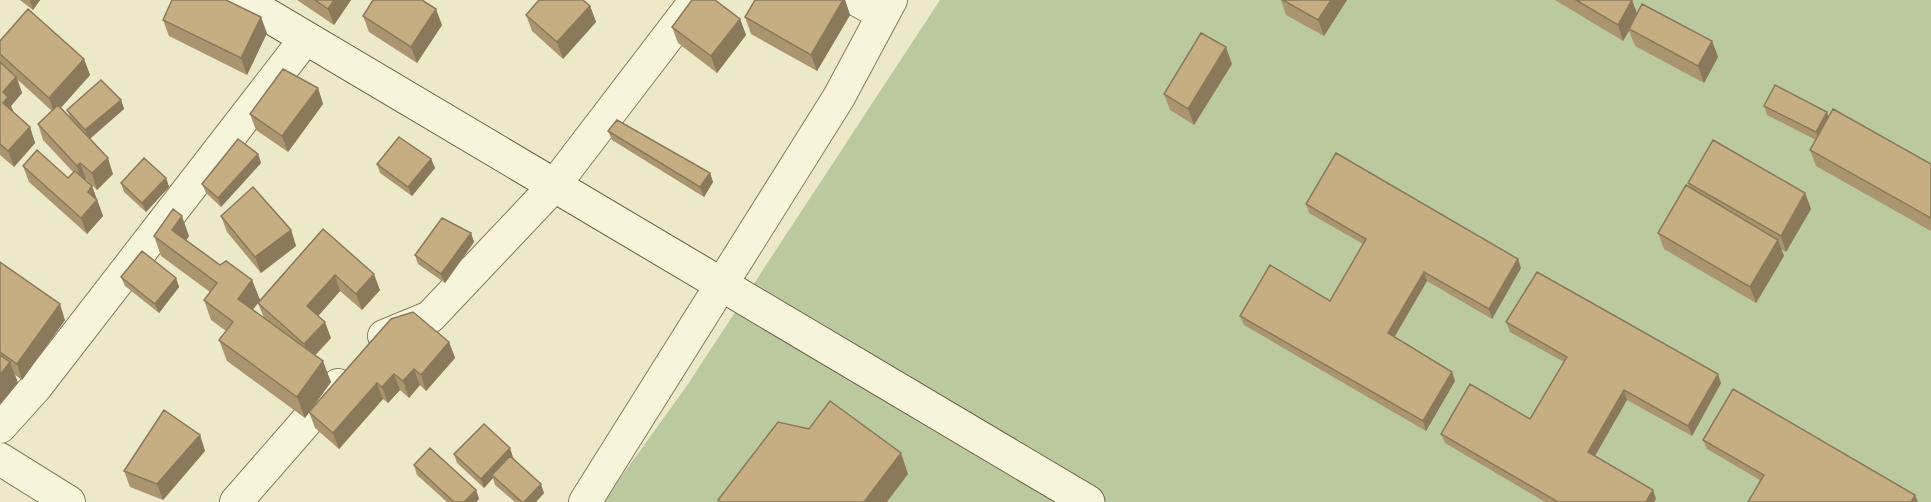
<svg xmlns="http://www.w3.org/2000/svg" width="1931" height="502" font-family="Spectral,serif">
<style>
.green{fill:#bbc99e}
.lines{fill:none;stroke-linecap:round;stroke-linejoin:round}
.street-casing{stroke:#877d5f;stroke-width:34}
.secondary-casing{stroke:#695e42;stroke-width:35}
.street{stroke:#f7f4dc;stroke-width:32}
.secondary{stroke:#f7f4dc;stroke-width:33}
.wall{fill:#ab9570;fill-rule:evenodd}
.shaded-wall{fill:#8b795b}
.building{fill:#c7ad82;stroke:#8b795b;stroke-width:1.5}
</style>
<rect width="100%" height="100%" fill="#ece9c9"/>
<path class="green" d="M940 0H1931V502H603L686 387Z"/>
<g class="lines">
<g class="street-casing">
<path id="street" d="M857 0 882 14
M384 336 430 317 553 187 696 0
M0 427 36 387 306 38
M0 459 69 502
M236 502 338 385
M585 502 839 97 891 0"/>
</g>
<g class="secondary-casing">
<path id="secondary" d="M242 0 1088 502"/>
</g>
<use href="#street" class="street"/>
<use href="#secondary" class="secondary"/>
</g>
<path class="wall" d="M20 0H40L33 10Z
M297 0H351L334 25Z
M843 0H845L850 15 817 71 751 34 745 17Z
M1281 0H1347L1324 36 1286 15Z
M1555 0H1632L1637 14 1712 41 1718 57 1704 83 1635 46 1629 31 1623 41Z
M590 6 596 22 563 59 532 31 526 15Z
M363 16 442 25 417 63 369 32Z
M740 19 746 35 717 73 678 43 672 27Z
M163 20 267 33 247 75 169 36Z
M0 41 84 59 90 75 61 108 70 117 67 110 121 100 124 109 90 139 113 174 97 190 86 179 85 180 92 186 103 216 87 234 29 182 23 166 68 178 73 172 43 140 38 124 52 111 18 80 22 93 11 106 13 112 30 127 35 143 14 167 0 155Z
M1232 64 1194 125 1170 110 1164 94Z
M318 88 323 104 288 152 256 130 250 114Z
M1764 106 1828 117 1931 164V231L1816 166 1810 150 1816 140 1767 115Z
M608 131 710 173 713 182 704 197 612 140Z
M258 154 261 163 221 207 206 193 202 184Z
M431 159 435 168 412 196 380 173 377 164Z
M166 178 169 187 146 212 124 192 121 183Z
M1688 183 1805 193 1811 209 1786 252 1781 249 1784 256 1756 303 1664 249 1658 233 1689 187Z
M1306 204 1521 268 1492 319 1427 281 1394 337 1452 372 1455 381 1426 431 1244 325 1240 316 1330 301 1363 244 1309 213Z
M221 216 291 230 296 246 261 273 227 232Z
M323 229 380 290 362 310 340 291 318 316 331 338 315 355 331 382 305 418 227 361 219 340 226 331 211 320 204 300 210 292 161 256 154 236H189L186 241 220 265 252 280 260 300ZM258 303 264 318 253 310Z
M471 233 474 242 445 283 418 264 415 255Z
M0 262 65 320 22 380 15 375 18 383 0 405Z
M121 277 176 278 179 287 159 313 125 286Z
M1506 322 1721 383 1692 436 1627 400 1595 456 1653 490 1656 499 1654 502H1545L1445 443 1441 434 1530 419 1564 362 1510 332Z
M449 342 455 358 426 391 420 385 409 398 400 390 388 403 383 399 339 449 315 428 309 412Z
M200 435 205 451 163 500 130 487 124 471Z
M1703 440 1915 495 1918 502H1748L1760 480 1707 449Z
M454 454 513 457 544 493 536 502H515L495 485 493 478 484 488 457 463Z
M414 465 476 490 479 499 476 502H447L417 475Z"/>
<path class="shaded-wall" d="M30 0H40L33 10Z
M334 0H351L334 25 328 9Z
M843 0H845L850 15 817 71 811 55Z
M1331 0H1347L1324 36 1318 20Z
M1632 0 1638 16 1623 41 1618 25Z
M590 6 596 22 563 59 557 42Z
M436 9 442 25 417 63 411 47Z
M261 17 267 33 247 75 241 58Z
M740 19 746 35 717 73 711 56Z
M1712 41 1718 57 1704 83 1698 66Z
M1226 47 1232 64 1194 125 1188 109Z
M84 59 90 75 55 114 49 98Z
M16 77 22 93 11 106 14 113 3 103V92Z
M318 88 323 104 288 152 282 136Z
M121 100 124 109 88 140 85 130Z
M1827 112 1830 122 1820 141 1816 132Z
M30 127 35 143 14 167 8 151Z
M258 154 261 163 221 207 218 198Z
M108 158 113 174 97 190 92 173Z
M431 159 435 168 412 196 408 187Z
M80 163 86 179 82 182 77 166Z
M710 173 713 182 704 197 700 187Z
M166 178 169 187 146 212 142 203Z
M92 186 103 216 87 234 81 218 88 192Z
M1805 193 1811 209 1786 252 1781 236Z
M182 216 189 236 179 250 172 230Z
M291 230 296 246 261 273 255 257Z
M471 233 474 242 445 283 441 274Z
M1778 240 1784 256 1756 303 1750 287Z
M1518 259 1521 268 1492 319 1489 309Z
M1424 272 1427 281 1391 343 1388 333Z
M374 274 380 290 362 310 356 294Z
M335 275 340 291 313 322 307 306Z
M176 278 179 287 159 313 155 304Z
M252 280 260 300 245 320 238 299Z
M60 304 65 320 22 380 17 364Z
M325 322 331 338 310 361 304 344Z
M449 342 455 358 426 391 421 375Z
M323 361 331 382 305 418 297 397Z
M10 362 18 383 0 405V375Z
M414 369 420 385 409 398 403 381Z
M1452 372 1455 381 1426 431 1423 421Z
M394 374 400 390 388 403 382 387Z
M1718 374 1721 383 1692 436 1688 426Z
M377 383 383 399 339 449 333 433Z
M1624 390 1627 400 1592 461 1588 452Z
M200 435 205 451 163 500 157 484Z
M510 448 513 457 494 477 492 475 493 478 484 488 481 479Z
M901 453 908 474 887 502H864Z
M541 484 544 493 536 502H524Z
M476 490 479 499 476 502H464Z
M1653 490 1656 499 1654 502H1646Z
M1915 495 1918 502H1911Z"/>
<path class="building" d="M172 0H226L261 17 241 58 163 20Z
M315 0H334L328 9Z
M373 0H422L436 9 411 47 363 16Z
M539 0H583L590 6 557 42 526 15Z
M692 0H715L740 19 711 56 672 27Z
M755 0H843L811 55 745 17Z
M1283 0H1331L1318 20Z
M1576 0H1632L1618 25Z
M1642 4 1712 41 1698 66 1629 29Z
M28 9 84 59 49 98 0 54V41Z
M1201 33 1226 47 1188 109 1164 94Z
M0 62 16 77 3 92 8 97 3 103 30 127 8 151 0 144Z
M283 69 318 88 282 136 250 114Z
M101 80 121 100 85 130 67 110Z
M1775 85 1827 112 1816 132 1764 106Z
M58 105 108 158 92 173 80 163 77 166 38 124Z
M1833 109 1931 164V218L1810 150Z
M617 120 710 173 700 187 608 131Z
M399 137 431 159 408 187 377 164Z
M238 139 258 154 218 198 202 184Z
M1713 140 1805 193 1781 236 1688 183Z
M37 150 68 178 75 171 92 186 88 192 97 200 81 218 23 166Z
M1336 153 1518 259 1489 309 1424 272 1388 333 1452 372 1423 421 1240 316 1270 265 1330 301 1366 239 1306 204Z
M144 158 166 178 142 203 121 183Z
M1686 185 1778 240 1750 287 1658 233Z
M253 187 291 230 255 257 221 216Z
M173 209 182 216 172 230 220 265 226 261 252 280 238 299 323 361 297 397 219 340 233 322 204 300 217 283 154 236Z
M442 218 471 233 441 274 415 255Z
M323 229 374 274 356 294 335 275 307 306 325 322 304 344 258 303Z
M142 251 176 278 155 304 121 277Z
M0 262 60 304 17 364 0 352Z
M1537 272 1718 374 1688 426 1624 390 1588 452 1653 490 1646 502H1558L1441 434 1470 384 1530 419 1567 357 1506 322Z
M413 312 449 342 421 375 414 369 403 381 394 374 382 387 377 383 333 433 309 412 391 319Z
M0 355 10 362 0 375Z
M1733 389 1915 495 1911 502H1748L1764 475 1703 440Z
M830 401 901 453 864 502H721L718 500 778 422 809 429Z
M164 410 200 435 157 484 124 471Z
M484 424 510 448 481 479 454 454Z
M430 448 476 490 464 502H454L414 465Z
M510 456 541 484 524 502H522L492 475Z"/>
</svg>
